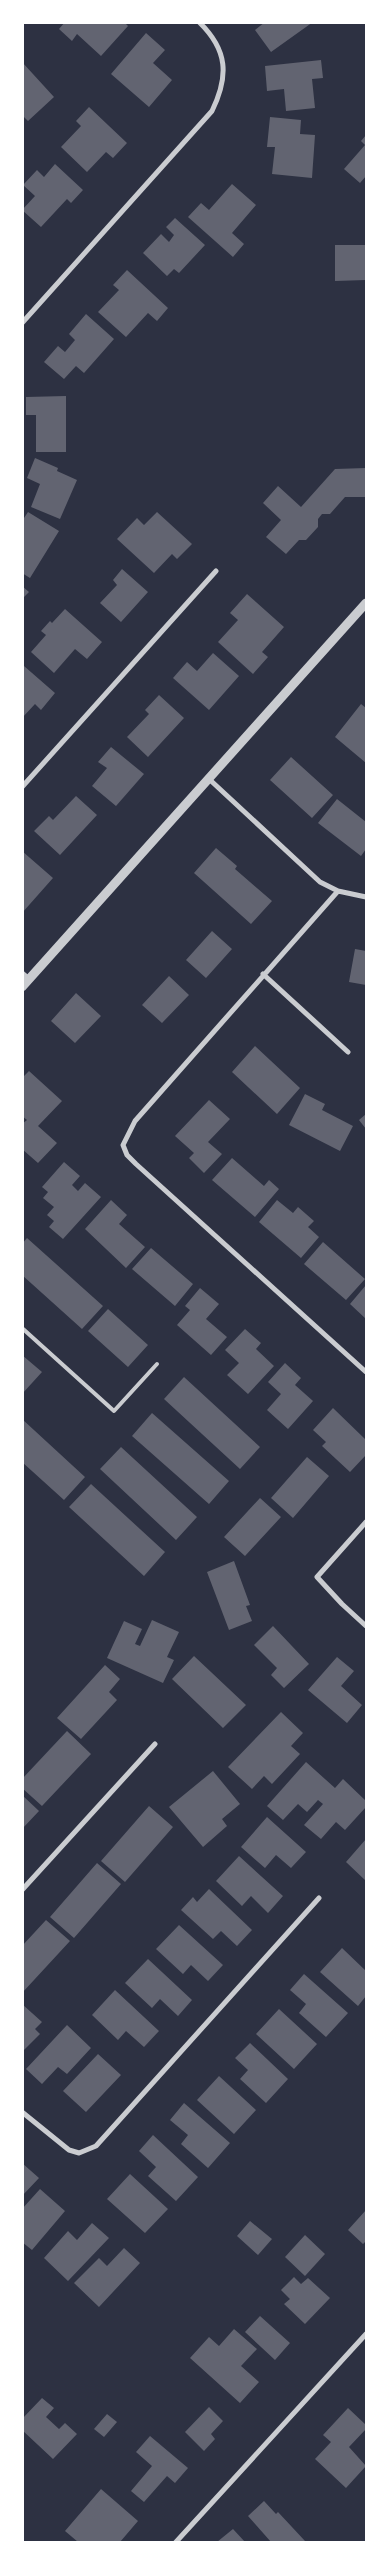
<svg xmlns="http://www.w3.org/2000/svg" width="389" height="2565" font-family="'DejaVu Sans',sans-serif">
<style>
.building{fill:#626471}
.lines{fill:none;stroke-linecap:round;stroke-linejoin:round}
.service{stroke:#caccd0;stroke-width:4}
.minor{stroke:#caccd0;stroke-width:5}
.tertiary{stroke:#caccd0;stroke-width:9}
</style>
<rect width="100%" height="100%" fill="#2d3142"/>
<path class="building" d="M65 22H124L128 26 101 56 77 34 72 41 59 29Z
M265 22H313L271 52 255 30Z
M146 33 165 50 153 63 172 80 149 107 111 74Z
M321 60 323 78 312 79 315 108 286 111 284 89 267 91 265 66Z
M22 62 54 97 28 121 22 115Z
M89 107 127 143 113 158 106 152 87 172 61 147 81 126 76 121Z
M270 117 301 120 300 134 315 135 312 178 272 174 275 147H267Z
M366 135V176L360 183 344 169 365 145 361 141Z
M55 164 83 190 71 203 67 199 41 227 22 210 35 196 23 185 37 170 44 177Z
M232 184 256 205 232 233 244 244 233 257 188 217 201 203 209 210Z
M175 218 205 245 179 273 174 269 167 276 143 253 161 234 169 242 174 235 166 227Z
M335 245H365L366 280 335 281Z
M127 270 168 308 157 321 148 313 126 337 98 312 119 290 113 285Z
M86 314 114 339 84 373 76 366 64 379 44 362 58 346 65 352 75 340 69 334Z
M66 396V452H36V415H26V397Z
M35 458 58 468 57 471 77 480 60 519 31 507 40 484 27 478Z
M366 468V497H345L330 514H322L318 519V527L306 540H299L286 554 266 537 281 520 263 503 278 486 301 507 335 469Z
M28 512 59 531 30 578 22 573V521Z
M157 512 192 544 177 559 172 554 154 573 117 539 137 518 144 525Z
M122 569 148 592 121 622 100 603 117 585 113 580Z
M22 586 29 592 22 599Z
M247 594 284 627 262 652 268 657 253 674 218 642 238 620 230 613Z
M65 609 102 642 87 659 75 649 54 673 31 652 46 635 41 631 50 621 52 623Z
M213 653 239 676 209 710 173 678 187 662 197 671Z
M24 666 55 693 41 710 35 704 22 718Z
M159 695 184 718 148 757 127 737 149 714 145 710Z
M361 704 366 708V763L335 737Z
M111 747 144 774 116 806 92 786 107 768 98 762Z
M291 757 333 795 312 818 270 780Z
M76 796 97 815 60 855 34 831 49 816 53 820Z
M337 799 366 822V849L361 856 318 823Z
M216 848 237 866 235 869 272 901 251 924 194 873Z
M22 851 53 878 22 913Z
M212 931 232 949 206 978 186 960Z
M355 949 366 951V985L349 982Z
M169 976 189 995 162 1023 142 1005Z
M76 993 101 1016 75 1043 51 1021Z
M255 1046 300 1088 277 1114 232 1072Z
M29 1071 62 1101 38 1126 57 1143 38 1163 22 1149V1124L27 1120 22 1116V1078Z
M305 1094 325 1104 322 1110 353 1126 340 1151 289 1125Z
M209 1100 230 1119 208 1142 222 1154 204 1173 189 1158 194 1153 175 1136Z
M366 1114V1129L359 1120Z
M232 1158 264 1186 269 1180 279 1189 255 1217 212 1180Z
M64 1162 80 1176 72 1185 78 1191 85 1183 101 1197 63 1239 49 1227 54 1221 47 1215 54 1207 43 1198 48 1192 42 1187Z
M111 1200 127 1215 119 1224 145 1247 126 1268 85 1229Z
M277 1200 293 1213 298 1207 314 1221 308 1227 319 1237 301 1258 259 1222Z
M27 1238 103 1306 82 1329 22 1275V1244Z
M323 1242 365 1279 346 1300 304 1264Z
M151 1248 193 1284 175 1306 132 1269Z
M366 1285V1319L350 1304Z
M200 1288 219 1304 206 1319 227 1337 211 1355 177 1325 190 1310 185 1306Z
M108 1309 148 1345 128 1367 88 1331Z
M245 1329 261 1343 256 1349 274 1366 248 1394 227 1375 239 1363 225 1350Z
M22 1355 42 1372 22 1394Z
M285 1363 301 1378 295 1385 313 1401 288 1429 267 1410 281 1394 268 1382Z
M184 1377 260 1447 240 1469 164 1399Z
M333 1408 366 1440V1455L350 1472 322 1446 326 1442 313 1430Z
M152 1413 229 1481 209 1504 132 1436Z
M22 1419 85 1477 64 1500 22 1462Z
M121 1447 197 1517 176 1540 100 1469Z
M307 1457 329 1476 293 1518 271 1498Z
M91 1484 165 1552 144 1576 69 1507Z
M260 1498 281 1517 245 1556 224 1537Z
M234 1561 250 1605 246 1606 252 1621 229 1630 207 1572Z
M152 1620 179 1632 167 1657 174 1660 163 1683 107 1658 124 1621 142 1629 135 1644 140 1646Z
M273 1626 309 1664 284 1688 271 1675 277 1668 254 1645Z
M194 1656 246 1705 223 1728 172 1679Z
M337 1657 354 1671 341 1686 362 1705 347 1723 308 1690Z
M105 1665 120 1679 109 1692 117 1700 81 1739 57 1718Z
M281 1712 303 1733 291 1746 300 1754 272 1784 264 1776 252 1789 228 1767Z
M67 1731 91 1754 42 1806 22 1788V1779Z
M306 1762 335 1788 343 1779 366 1801V1807L345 1830 336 1822 321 1839 304 1825 323 1804 318 1800 307 1812 298 1804 283 1820 267 1806Z
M213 1771 240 1804 222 1819 227 1826 203 1847 169 1807Z
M22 1795 39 1811 22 1829Z
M149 1806 173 1827 125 1882 101 1861Z
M267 1817 306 1852 291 1868 276 1855 265 1868 241 1847Z
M366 1839V1881L346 1862Z
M239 1856 283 1896 268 1913 251 1896 242 1906 216 1881Z
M97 1863 121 1884 74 1938 50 1917Z
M209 1889 252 1930 237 1946 221 1931 213 1939 181 1910 193 1897 197 1902Z
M46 1920 70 1941 22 1993V1946Z
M179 1925 223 1965 208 1981 191 1965 183 1974 156 1949Z
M342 1948 366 1971V1996L358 2006 320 1972Z
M148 1959 192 2000 178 2016 160 1999 152 2008 125 1983Z
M304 1974 348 2013 326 2037 299 2013 306 2004 290 1990Z
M115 1990 159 2031 144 2047 126 2031 118 2040 92 2015Z
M22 2004 42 2022 35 2029 40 2034 22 2052Z
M279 2009 317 2044 294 2069 256 2034Z
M67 2025 91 2048 67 2074 58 2067 42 2084 26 2069Z
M250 2043 288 2079 266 2103 240 2079 248 2070 235 2058Z
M98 2054 121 2075 86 2112 63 2091Z
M219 2076 256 2110 234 2134 197 2100Z
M184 2103 230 2143 208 2168 181 2144 188 2135 170 2120Z
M153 2135 198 2177 176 2201 148 2176 156 2167 139 2151Z
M22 2163 39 2178 22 2196Z
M130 2174 168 2209 145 2233 107 2199Z
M40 2189 65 2211 32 2250 22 2242V2209Z
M366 2210V2241L363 2244 348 2230Z
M250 2221 272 2239 258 2255 237 2236Z
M92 2223 109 2238 68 2281 44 2258 68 2231 77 2240Z
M305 2235 325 2254 305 2276 285 2257Z
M124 2248 140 2263 99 2307 74 2283 99 2258 107 2266Z
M294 2277 301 2284 308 2278 330 2298 305 2324 284 2304 290 2299 281 2290Z
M260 2316 290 2343 275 2360 245 2332Z
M234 2329 257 2349 241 2366 259 2382 240 2403 190 2358 209 2337 219 2346Z
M42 2398 54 2408 46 2417 59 2429 65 2423 77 2434 53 2459 22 2430V2419Z
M209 2407 223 2421 211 2434 215 2439 204 2451 185 2432Z
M348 2408 366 2425V2429L349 2447 366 2466 346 2488 315 2459 331 2442 323 2435Z
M107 2414 117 2422 104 2437 94 2429Z
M150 2436 188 2468 175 2483 167 2476 144 2502 131 2491 152 2466 136 2452Z
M101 2489 138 2521 120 2542H78L65 2531Z
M264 2501 276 2514 278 2512 305 2541 271 2542 248 2516Z
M233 2529 245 2542H217Z"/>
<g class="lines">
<path class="service" d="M22 1328 114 1411 157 1364"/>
<path class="minor" d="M22 323 212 111C229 76 228 50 199 22
M209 779 320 882 338 891
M22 787 216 571
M366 897 338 891 135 1121 123 1145 127 1155 136 1164 366 1372
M22 973 29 979
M263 974 348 1052
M366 1522 317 1577 342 1604 366 1626
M22 1890 155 1744
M22 2112 69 2150 79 2153 96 2146 319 1898
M176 2542 366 2334"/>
<path class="tertiary" d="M22 987 366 603"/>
</g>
<rect width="389" height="2565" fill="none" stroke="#ffffff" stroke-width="48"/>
</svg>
